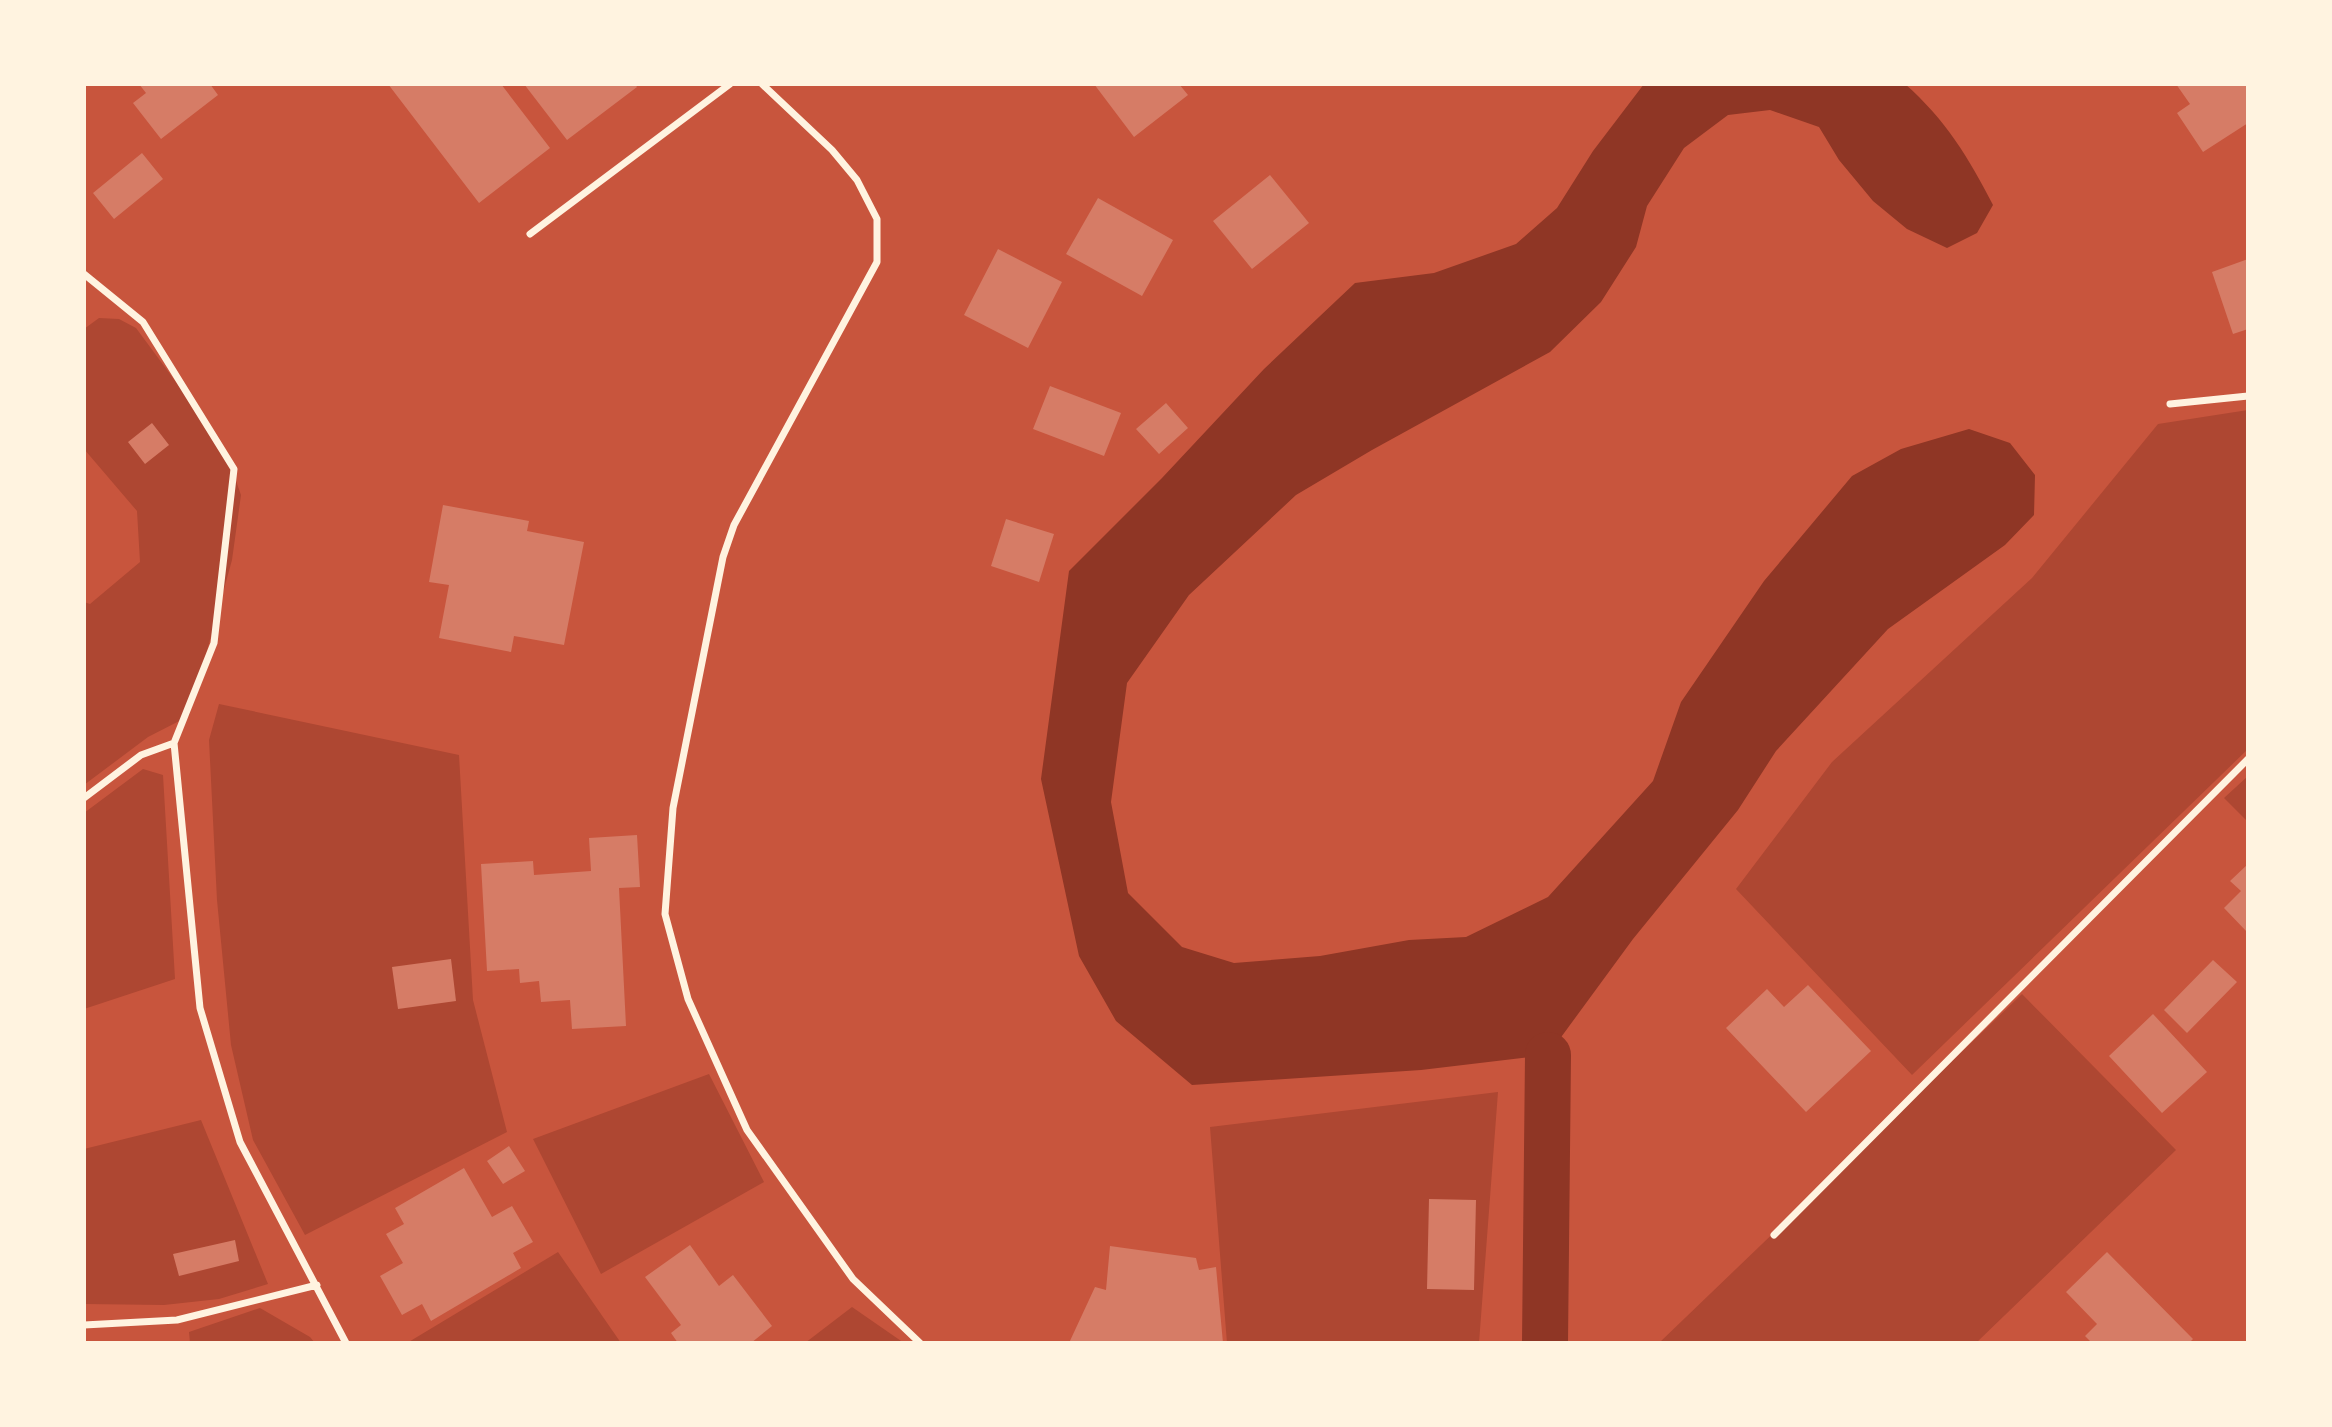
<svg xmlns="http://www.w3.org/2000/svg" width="2332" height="1427" font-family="Lato,sans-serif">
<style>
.green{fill:#ae4732}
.water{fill:#8f3625}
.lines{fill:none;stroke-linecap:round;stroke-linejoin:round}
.canal{stroke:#8f3625;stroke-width:46}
.building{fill:#d67c66}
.minor{stroke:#fff3e0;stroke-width:7}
</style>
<rect width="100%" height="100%" fill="#c8553d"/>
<path class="green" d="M99 318 119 319 136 328 224 447 241 495 232 560 189 716 148 737 84 785V602L90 604 140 562 137 511 84 449V329Z
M2248 410V749L1912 1075 1736 889 1832 762 2032 578 2158 424Z
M219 704 459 755 473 1000 507 1132 305 1235 253 1140 231 1045 217 900 209 740Z
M143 769 163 775 175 979 84 1009V813Z
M2248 776V822L2224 798Z
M2022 994 2176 1150 1976 1343H1659Z
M709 1074 764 1182 601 1274 533 1139Z
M1498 1092 1479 1343H1227L1210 1127Z
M201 1120 268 1284 219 1299 164 1305 84 1304V1149Z
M558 1252 621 1343H407Z
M852 1307 904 1343H805Z
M260 1308 310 1337 315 1343H190L189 1332Z"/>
<path class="water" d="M1644 84H1905C1945 119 1969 158 1993 205L1977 233 1947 248 1907 229 1873 201 1839 160 1819 127 1770 110 1728 115 1684 148 1647 206 1636 247 1601 302 1550 352 1372 450 1296 495 1189 595 1127 683 1111 802 1128 893 1182 947 1234 963 1320 956 1409 940 1466 937 1548 897 1653 781 1681 702 1764 581 1852 476 1901 449 1969 429 2010 443 2035 475 2034 515 2005 545 1888 629 1776 751 1738 810 1633 939 1548 1055 1421 1070 1192 1085 1116 1021 1079 956 1041 779 1069 571 1162 478 1264 369 1355 283 1434 273 1516 244 1557 208 1593 151Z"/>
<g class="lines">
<path class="canal" d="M1545 1343 1548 1055"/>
</g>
<path class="building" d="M139 84H210L218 95 161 139 133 103 146 93Z
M388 84H501L550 148 479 203Z
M524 84H635L637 87 567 140Z
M1094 84H1179L1188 95 1134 137Z
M2176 84H2248V123L2203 152 2177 113 2190 104Z
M142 153 163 179 114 219 93 193Z
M1270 175 1309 223 1252 269 1213 221Z
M1098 198 1173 240 1142 296 1066 254Z
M998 249 1062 282 1028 348 964 315Z
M2248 259V329L2233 334 2212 272Z
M1050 386 1121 413 1104 456 1033 429Z
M1166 403 1188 428 1159 454 1136 429Z
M152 423 169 445 145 464 128 442Z
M443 505 529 521 527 531 584 542 564 645 514 636 511 652 439 638 449 585 429 582Z
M1006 519 1054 534 1039 582 991 566Z
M637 835 640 887 619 888 626 1026 572 1029 570 1000 541 1002 539 981 520 983 519 969 487 971 481 864 533 861 534 875 591 871 589 838Z
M2248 864V933L2224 908 2241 891 2230 881Z
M451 959 456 1001 398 1009 392 967Z
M2213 960 2237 982 2187 1033 2164 1010Z
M1808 985 1871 1051 1806 1112 1726 1028 1767 989 1784 1007Z
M2153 1014 2207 1072 2162 1113 2109 1056Z
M509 1146 525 1171 503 1184 487 1161Z
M464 1168 492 1217 512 1206 533 1242 513 1253 521 1268 431 1321 422 1304 402 1315 380 1276 403 1263 386 1234 404 1224 395 1208Z
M1429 1199 1476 1200 1474 1290 1427 1289Z
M235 1240 239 1261 179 1276 173 1254Z
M690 1245 719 1286 733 1275 772 1326 751 1343H678L671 1333 681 1325 645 1277Z
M1110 1246 1196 1258 1199 1270 1216 1267 1223 1343H1069L1095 1287 1106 1290Z
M2107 1252 2193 1339 2189 1343H2092L2085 1336 2097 1324 2066 1292Z"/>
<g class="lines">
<path class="minor" d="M762 84 832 150 857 180 877 219V262L734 525 723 557 673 808 665 914 688 999 747 1130 853 1279 920 1343
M530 234 730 84
M84 274 143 322 234 469 214 643 174 743 200 1008 240 1142 346 1343
M2170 404 2248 396
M84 798 141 755 174 743
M1774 1235 2248 759
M84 1325 177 1320 317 1285"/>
</g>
<rect width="2332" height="1427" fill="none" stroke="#fff3e0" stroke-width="172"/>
</svg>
